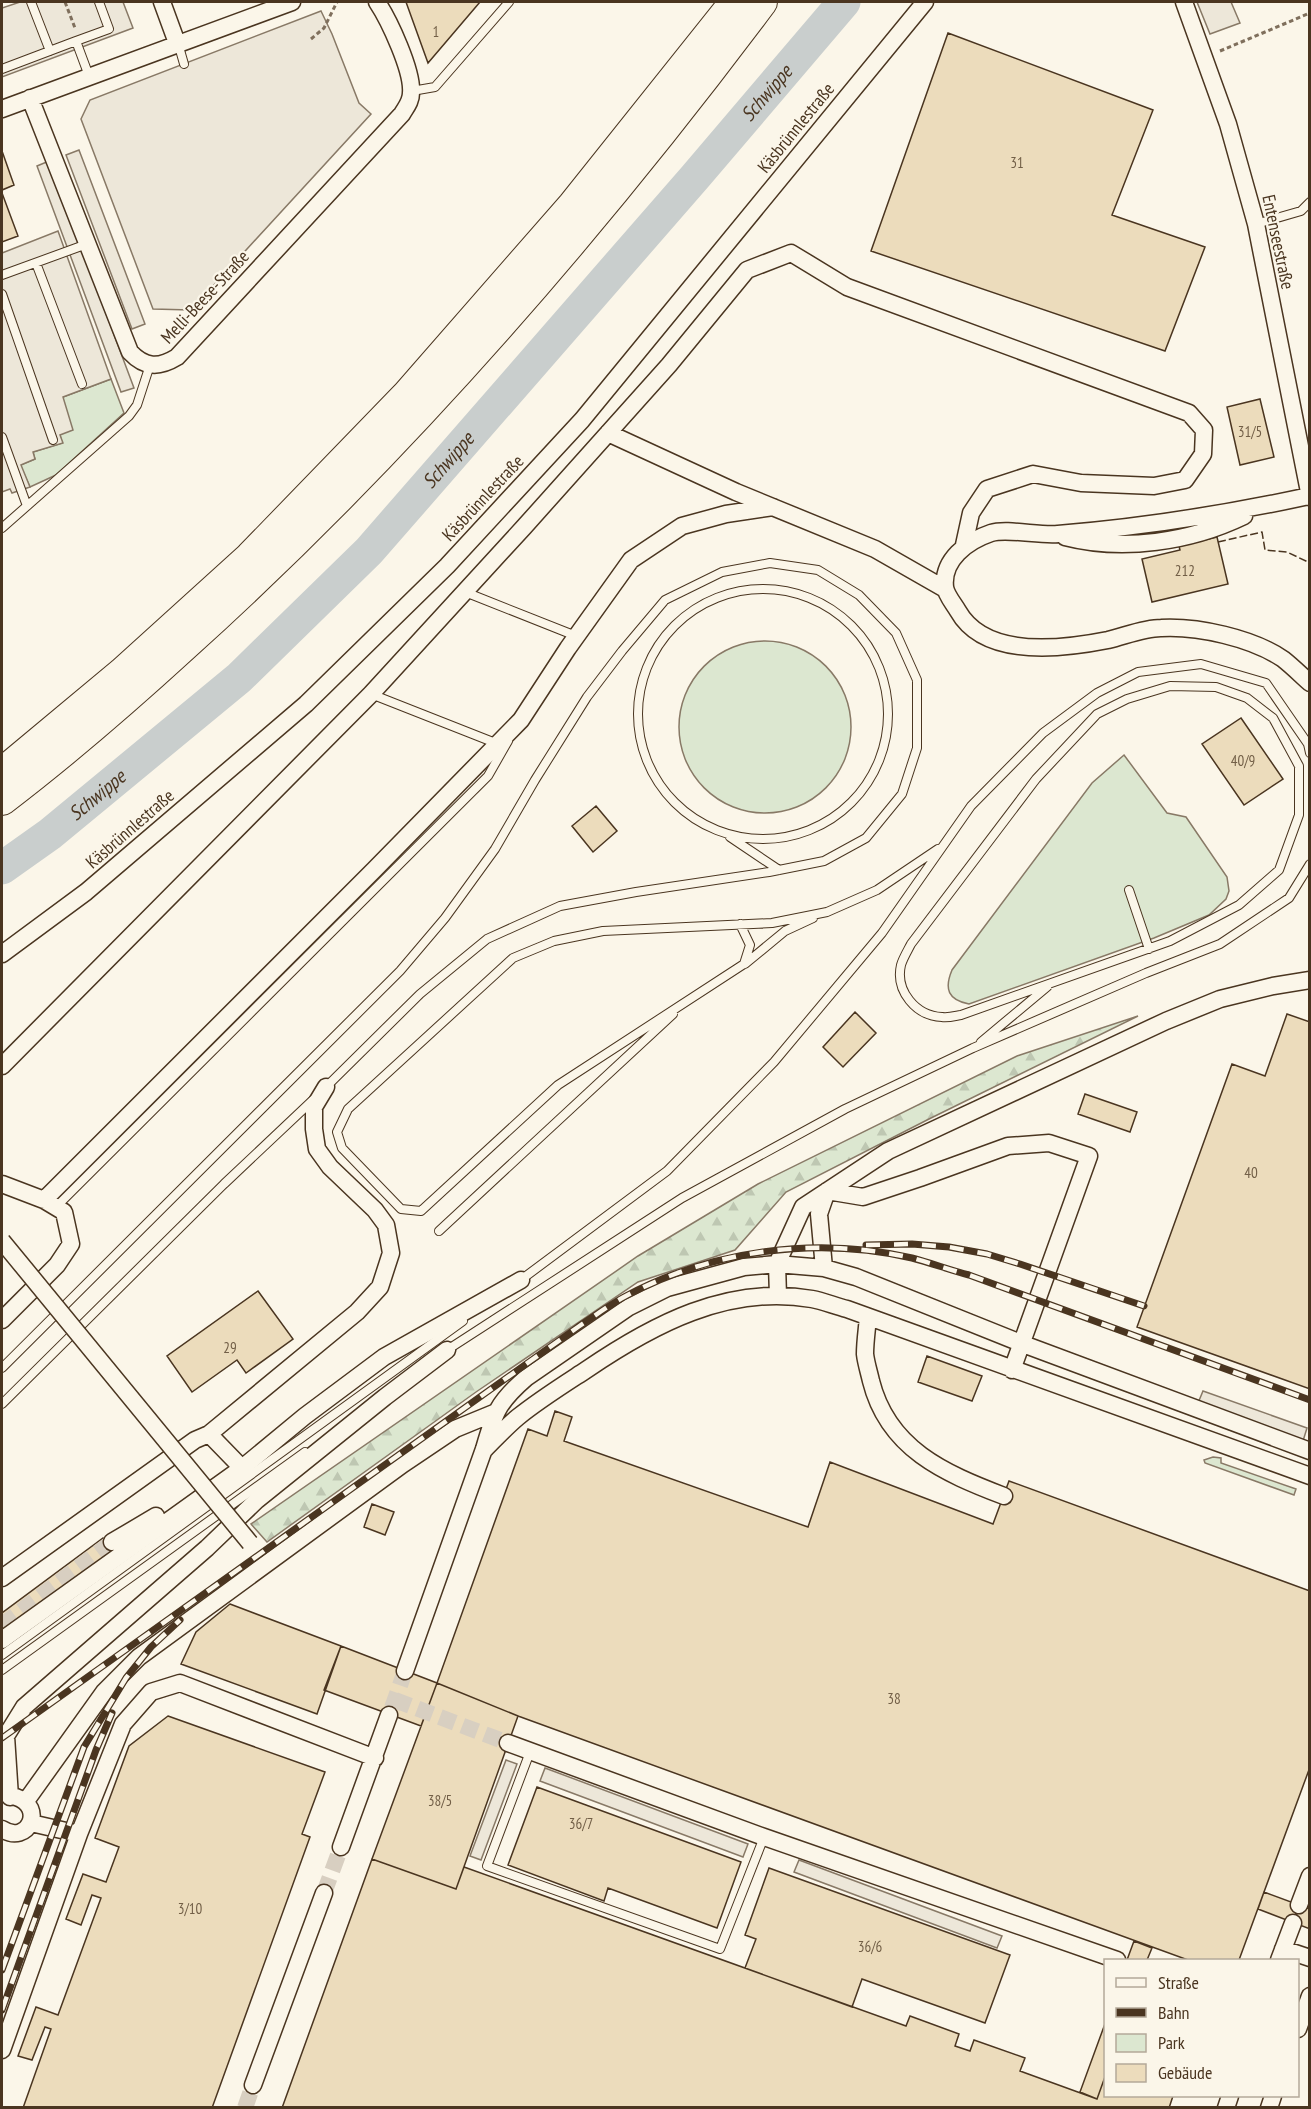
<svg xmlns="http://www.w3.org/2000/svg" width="1311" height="2109" font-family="'PT Sans Narrow',sans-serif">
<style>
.green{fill:#dce7d0;stroke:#887966;stroke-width:1.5}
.forest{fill:url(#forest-firs);stroke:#887966;stroke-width:1.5}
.parking{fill:#ede7d9;stroke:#887966;stroke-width:1.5}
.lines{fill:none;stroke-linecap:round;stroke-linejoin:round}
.river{stroke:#c9cecd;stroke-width:33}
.building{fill:#ecdcbc;stroke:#4a3520;stroke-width:1.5}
.minor-tunnel{stroke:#d8cfc1;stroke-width:16;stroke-dasharray:16 8;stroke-linecap:butt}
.service-casing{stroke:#4a3520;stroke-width:10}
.minor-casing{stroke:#4a3520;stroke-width:19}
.motorway-casing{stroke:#4a3520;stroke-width:32}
.path{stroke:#7f6f5c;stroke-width:3;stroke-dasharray:4.5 3;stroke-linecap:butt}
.service{stroke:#fbf6e9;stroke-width:8}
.minor{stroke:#fbf6e9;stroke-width:16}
.motorway{stroke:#fbf6e9;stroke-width:30}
.rail-casing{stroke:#4a3520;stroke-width:7}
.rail{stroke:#fbf6e9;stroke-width:4.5;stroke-dasharray:14;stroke-linecap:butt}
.minor-bridge-casing{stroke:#4a3520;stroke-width:19;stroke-linecap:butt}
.minor-bridge{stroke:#fbf6e9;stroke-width:16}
.fence{stroke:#4a3520;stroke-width:1.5;stroke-dasharray:8 3;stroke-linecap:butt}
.labels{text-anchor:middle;stroke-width:4.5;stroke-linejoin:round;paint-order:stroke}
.number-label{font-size:15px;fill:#725f47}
.street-label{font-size:18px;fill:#4a3520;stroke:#fbf6e9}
.water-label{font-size:20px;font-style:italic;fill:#4a3520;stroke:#fbf6e9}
</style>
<defs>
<pattern id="forest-firs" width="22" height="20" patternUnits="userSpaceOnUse" patternTransform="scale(1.5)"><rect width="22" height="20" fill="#dce7d0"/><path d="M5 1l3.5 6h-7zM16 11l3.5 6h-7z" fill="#bec7b2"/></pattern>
</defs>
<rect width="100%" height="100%" fill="#fbf6e9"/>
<path class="green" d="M111 379 124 413 56 475 30 487 20 465 35 459 33 452 62 443 60 435 63 397Z
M679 727a86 86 0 1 1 172 0a86 86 0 1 1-172 0Z
M1124 755 1167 813 1186 817 1227 877 1229 891 1226 899 1209 915 1154 938 969 1004C948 1000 944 989 952 970L1092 783Z
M1213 1457 1221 1458V1463L1296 1489 1294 1495 1205 1463 1204 1460Z"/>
<path class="forest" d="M1138 1016 929 1119 786 1192 735 1250 638 1282 476 1392 267 1542 251 1524 638 1256 758 1184 1017 1056Z"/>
<path class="parking" d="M20 2H123L133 28 2 77V8Z
M1197 2H1231L1240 23 1210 34Z
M321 11 332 34 359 103 371 114 191 310 153 309 81 119 90 100Z
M79 150 145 324 132 329 66 155Z
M49 161 134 388 121 392 37 166Z
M58 231 111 379 63 397 73 430 60 435 63 443 33 452 35 459 21 465 30 487 12 493 10 489 2 492V253Z
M1203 1391 1307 1428 1303 1441 1198 1403Z
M506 1760 517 1764 481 1860 470 1856Z
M545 1768 748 1844 743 1857 540 1781Z
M799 1860 1002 1936 997 1948 794 1872Z"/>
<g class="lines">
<path class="river" id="s1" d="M2 868 50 834 239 678 369 551 695 177 844 2"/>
</g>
<path class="building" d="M406 2H480L428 63Z
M948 33 1153 110 1112 215 1205 247 1165 351 871 251Z
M2 151 14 185 2 190Z
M2 193 18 236 2 242Z
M1260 399 1274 457 1240 465 1227 407Z
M1217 537 1228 584 1152 602 1142 559 1180 550 1179 546Z
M1241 718 1283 779 1244 805 1202 744Z
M596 806 617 831 593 852 572 826Z
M855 1012 876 1033 843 1067 823 1047Z
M1287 1014 1310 1022V1389L1137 1327 1232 1064 1265 1076Z
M1085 1094 1137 1112 1130 1132 1078 1114Z
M258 1291 293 1339 246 1373 237 1360 192 1392 167 1356Z
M927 1356 982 1376 972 1401 918 1382Z
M555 1411 572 1417 564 1441 808 1527 830 1462 993 1524 1009 1481 1310 1591V1767L1239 1960H1188L518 1716 437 1683 528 1429 547 1436Z
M372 1504 394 1512 385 1535 364 1527Z
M103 1538 114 1552 2 1634V1613Z
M230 1604 341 1646 317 1714 181 1664 196 1632Z
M341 1646 437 1683 421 1726 324 1690Z
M437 1683 518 1716 456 1889 372 1859Z
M168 1716 325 1772 302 1834 310 1837 212 2108H23L51 2029 45 2027 32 2060 18 2056 36 2007 58 2015 101 1898 92 1895 81 1925 66 1919 83 1874 106 1882 119 1847 95 1838 129 1746Z
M537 1787 741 1862 717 1928 608 1888 604 1901 508 1865Z
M372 1859 456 1889 464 1867 906 2026 910 2016 959 2034 955 2046 970 2051 974 2040 1025 2058 1020 2071 1097 2099 1106 2074V2096H1173L1169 2108H282Z
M769 1868 1010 1955 985 2023 862 1979 852 2007 745 1968 756 1939 745 1935Z
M1264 1892 1310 1909V1929L1258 1909Z
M1134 1941 1152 1948 1147 1960H1127Z
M1106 2021V2074L1097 2099 1080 2092Z"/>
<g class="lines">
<path class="minor-tunnel" d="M2 1625 112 1542
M395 1700 508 1743
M392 1708 405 1671
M324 1893 341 1847
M245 2108 253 2085"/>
<g class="service-casing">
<path id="service" d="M31 2 50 51
M178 43 184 64
M2 69 76 41
M89 76 76 41 109 29 99 2
M412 91 435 87 509 2
M1256 224 1301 211 1310 202
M36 263 82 384
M2 275 87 244
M2 294 53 440
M2 437 27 506
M2 528 129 416 137 405 150 365
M638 714a125 125 0 1 1 250 0a125 125 0 1 1-250 0Z
M465 592 576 636
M1170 686 1216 687 1247 698 1273 718 1299 766V815L1279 870 1239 905 1170 941 961 1015C955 1016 948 1018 942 1017 916 1016 895 991 901 965 903 958 908 950 911 944L1036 779 1097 714 1127 699Z
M371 694 498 744
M730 837 779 870
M1129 890 1149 949
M740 924 750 945 744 964 558 1085 421 1211 401 1209 342 1148 337 1132 348 1109 513 958 554 941 603 931 772 923 827 912 877 890 938 849
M745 964 785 931 813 918
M981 1042 1047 987
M57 1206 488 776 508 741
M439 1231 673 1014
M518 1282 667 1171 774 1062 882 933 971 806 1043 733 1097 693 1138 672 1201 664 1266 683 1308 744 1310 753
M444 1352 682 1198 845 1109 973 1048 1146 973 1220 944 1289 898 1310 864
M2 1368 400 971 445 918 495 849 535 780 587 697 622 651 665 600 722 572 770 563 818 570 859 595 896 633 917 680V748L902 794 866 838 824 861 769 872 636 892 560 906 487 939 420 994 324 1089
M2 1404 224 1184 313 1100
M2 1655 463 1321
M2 1670 305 1452
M530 1752 487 1866 720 1949 764 1837"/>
</g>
<g class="minor-casing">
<path id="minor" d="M162 2 177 43
M1184 2 1228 124 1256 224 1310 497
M30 98 130 352C145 368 159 368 177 357L402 114C406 107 411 102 411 93 413 71 389 20 377 2
M2 109 292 2
M608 433 736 492 875 549 945 589
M1309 496C1226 514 1143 527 1058 534 1040 536 1007 528 991 533 967 541 942 560 945 587 946 595 954 604 958 611 985 659 1063 649 1108 640 1125 636 1144 628 1161 628 1198 626 1252 638 1283 659 1292 666 1301 675 1310 683
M1065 537C1123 552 1190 542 1244 516
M2 954 86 892 306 704 447 566 582 420 925 2
M2 1066 371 694 524 527 669 365 747 270 791 253 847 287 1189 413 1204 430 1203 454 1185 480 1154 486 1081 483 1033 474 987 489 971 513 964 545
M2 1184 44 1200 64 1212 71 1244 57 1265 2 1320
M44 1200 374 870 521 720 568 648 631 560 682 526 726 514 773 507
M824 1268 819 1214 827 1191 863 1197 920 1178 1008 1146 1049 1143 1089 1156 1012 1370
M778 1296 777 1264 803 1207 888 1151 1166 1021 1220 999 1273 986 1310 980
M868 1317C867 1329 865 1342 865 1354 866 1363 869 1372 871 1381 888 1449 944 1473 1004 1496
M209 1434 357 1312 380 1287 391 1253 386 1225 375 1210 330 1167 317 1149 314 1129V1107L326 1087
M485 1449C496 1438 506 1427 518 1417 539 1400 563 1385 586 1370 652 1325 728 1284 812 1299 823 1301 835 1306 847 1309L1310 1476
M112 1542 156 1516
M2 1578 195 1440 209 1434 242 1468
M2 1640 242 1468 305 1416 384 1357 521 1280
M405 1671 484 1449C494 1414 497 1403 526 1378L629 1307 667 1288 744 1267 777 1264 824 1268 856 1277 1023 1344 1310 1451
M508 1743 764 1837 1117 1960
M10 1797 6 1736 24 1707 207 1548 257 1500 385 1397 447 1350
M26 1801 104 1692 139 1657 403 1464 455 1429 494 1413
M31 1823 79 1834
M2 1829C28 1846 46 1807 16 1797
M341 1847 389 1715
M1299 1905 1310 1876
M1283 1949 1310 1958
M1279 1960 1293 1923
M1298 2029 1310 1996
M2 2050 79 1834 123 1724 151 1692 180 1683 375 1758
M253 2085 324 1893
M1226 2108 1230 2096
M1269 2108 1273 2096"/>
</g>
<g class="motorway-casing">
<path id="motorway" d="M2 773 122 673 250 557 406 396 573 205 735 2
M2 800C65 752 125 700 184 646 399 452 589 233 762 2"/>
</g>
<path class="path" d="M65 2 75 28
M311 39 324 28 337 2
M1220 51 1310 13"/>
<use href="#service" class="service"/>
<use href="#minor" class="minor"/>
<use href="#motorway" class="motorway"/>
<g class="rail-casing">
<path id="rail" d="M866 1245 912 1244 949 1247 987 1254 1020 1264 1144 1306
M2 1738 578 1327C593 1317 608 1306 624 1297 711 1250 816 1236 912 1258 931 1263 950 1270 969 1275L1310 1400
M2 1970 84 1747 126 1678 151 1647 180 1620
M2 2010 96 1750 112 1713"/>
</g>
<use href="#rail" class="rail"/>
<g class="minor-bridge-casing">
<path id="minor-bridge" d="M2 1241 250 1543"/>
</g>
<use href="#minor-bridge" class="minor-bridge"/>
<path class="fence" d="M1218 542 1262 532 1265 550 1287 552 1310 563"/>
</g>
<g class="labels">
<g class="number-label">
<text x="436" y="37">1</text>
<text x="1017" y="168">31</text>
<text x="1250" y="437">31/5</text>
<text x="1185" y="576">212</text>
<text x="1243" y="766">40/9</text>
<text x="1251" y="1178">40</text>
<text x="230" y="1353">29</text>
<text x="894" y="1704">38</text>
<text x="440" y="1806">38/5</text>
<text x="581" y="1829">36/7</text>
<text x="190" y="1914">3/10</text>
<text x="870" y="1952">36/6</text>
</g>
<g class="street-label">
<text transform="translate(796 128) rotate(-51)" y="6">Käsbrünnlestraße</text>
<text transform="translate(1278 242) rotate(78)" y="6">Entenseestraße</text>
<text transform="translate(205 297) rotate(-47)" y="6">Melli-Beese-Straße</text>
<text transform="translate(483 498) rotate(-47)" y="6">Käsbrünnlestraße</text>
<text transform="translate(130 829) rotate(-41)" y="6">Käsbrünnlestraße</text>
</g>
<g class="water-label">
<text dy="7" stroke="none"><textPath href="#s1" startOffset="1092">Schwippe</textPath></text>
<text dy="7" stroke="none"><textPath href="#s1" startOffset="606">Schwippe</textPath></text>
<text dy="7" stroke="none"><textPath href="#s1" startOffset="120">Schwippe</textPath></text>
</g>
</g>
<rect width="1311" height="2109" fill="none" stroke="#4a3520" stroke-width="6"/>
<rect x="1104" y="1959" width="195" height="138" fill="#fbf6e9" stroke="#b4a999" stroke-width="1.5"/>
<rect x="1116" y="1978" width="30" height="9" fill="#fbf6e9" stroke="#b4a999" stroke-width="1.5"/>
<text x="1158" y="1989" font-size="18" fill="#4a3520">Straße</text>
<rect x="1116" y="2008" width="30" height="9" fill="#4a3520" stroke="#b4a999" stroke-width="1.5"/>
<text x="1158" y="2019" font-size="18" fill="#4a3520">Bahn</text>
<rect x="1116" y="2034" width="30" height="18" fill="#dce7d0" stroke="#b4a999" stroke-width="1.5"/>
<text x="1158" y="2049" font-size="18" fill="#4a3520">Park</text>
<rect x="1116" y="2064" width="30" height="18" fill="#ecdcbc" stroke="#b4a999" stroke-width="1.5"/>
<text x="1158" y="2079" font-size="18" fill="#4a3520">Gebäude</text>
</svg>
